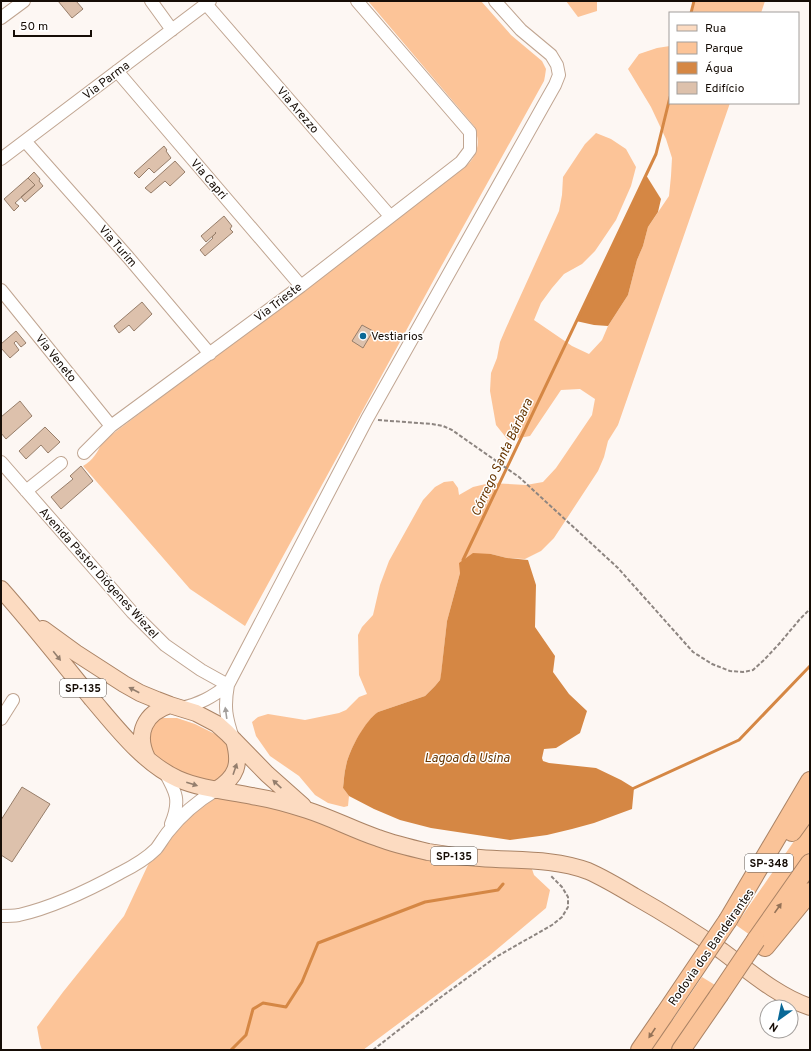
<svg xmlns="http://www.w3.org/2000/svg" width="811" height="1051" font-family="Overpass,sans-serif">
<style>
.green{fill:#fcc498}
.water{fill:#d58744}
.lines{fill:none;stroke-linecap:round;stroke-linejoin:round}
.stream{stroke:#d58744;stroke-width:3}
.building{fill:#ddc1ac;stroke:#977e6a}
.minor-casing{stroke:#c0a591;stroke-width:14}
.major-casing{stroke:#aa8365;stroke-width:18}
.highway-casing{stroke:#aa8365;stroke-width:20}
.path{stroke:#8d8580;stroke-width:2;stroke-dasharray:4 2;stroke-linecap:butt}
.minor{stroke:#fff;stroke-width:12}
.major{stroke:#fcdbc1;stroke-width:16}
.highway{stroke:#fac398;stroke-width:18}
.highway-bridge-casing{stroke:#aa8365;stroke-width:20;stroke-linecap:butt}
.highway-bridge{stroke:#fac398;stroke-width:18}
.oneway{fill:#947e6d}
.oneway2{fill:#a29e9b}
.oneway3{fill:#937156}
.poi-dot{fill:#096897;stroke:#fff;stroke-width:1.5}
.labels{text-anchor:middle;stroke-width:3;stroke-linejoin:round;paint-order:stroke}
.shield{fill:#fff;stroke:#5c5651;stroke-width:1}
.shield-label{font-size:11px;font-weight:bold;fill:#160d06}
.street-label{font-size:12px;fill:#160d06;stroke:#fff}
.poi-label{font-size:12px;fill:#160d06;stroke:#fff;text-anchor:start}
.water-label{font-size:13px;font-style:italic;fill:#683600;stroke:#fff}
</style>
<rect width="100%" height="100%" fill="#fdf7f3"/>
<path class="green" d="M368 1H481L511 35 542 61 546 69 545 76 544 81 437 274 245 626 190 589 83 466C93 460 98 452 102 442L465 167C478 156 481 142 474 126Z
M566 1H597V11L578 17Z
M693 1H765L761 13H692Z
M670 46V103H730L618 425 608 441 604 457 598 471 554 538 541 551 525 559 507 558 491 554 460 573 447 621 441 675 440 680 435 686 425 696 378 712C365 722 349 750 346 766 344 773 344 781 343 788L349 796 348 806 344 807 328 803 315 795 299 776 270 756 256 736 252 722 258 717 268 714 305 720 339 713 346 710 359 697 367 694 359 675 358 635 362 627 373 615 380 585 389 561 423 500 435 487 444 482 453 481 458 488 459 495 473 487 490 483 526 485 543 482 556 468 592 415 595 399 580 389 561 390 530 436 508 440 496 425 490 391 491 373 497 358 500 342 506 328 559 211 562 195 563 177 585 144 596 133 611 139 626 149 636 167 631 186 616 220 595 251 582 264 564 274 552 288 541 303 534 320 572 346 589 354 602 340 608 326 628 295 637 260 643 246 648 227 669 196 671 176 672 158 666 139 651 107 628 69 639 54 657 48Z
M162 718H177L195 724 217 735 231 747V769L213 783 186 776 153 757C149 738 143 730 162 718Z
M216 790 376 838 529 860 534 875 550 890 546 908 489 956 363 1050H42L40 1044 37 1027 63 992 124 916 155 850Z
M810 818V851L750 935 736 925Z
M702 977 715 985 672 1050H650L670 1022 672 1021Z"/>
<path class="water" d="M646 175 661 199 658 212 648 227 643 246 637 260 628 295 608 326 594 325 576 321Z
M473 553 491 554 507 558 528 560 536 585 535 627 555 656 553 672 569 694 587 711 580 733 556 748 544 749 542 758 543 761 549 763 596 768 621 780 634 788 632 809 594 823 572 829 547 835 510 840 431 828 400 820 374 809 349 796 343 788C344 781 344 773 346 766 349 750 365 721 378 712L425 696 435 686 440 680 441 674 447 621 460 573 459 563Z"/>
<g class="lines">
<path class="stream" d="M691 13 694 1
M464 562 463 560 656 154 670 97
M632 789 739 740 810 666
M231 1050 246 1035 253 1009 263 1003 286 1007 302 982 318 943 425 902 498 890 503 884"/>
</g>
<path class="building" d="M58 1H76L83 9 72 18Z
M164 146 167 150 166 151 171 158 154 173 149 168 139 178 134 173Z
M175 161 185 172 170 186 165 181 151 193 145 188Z
M34 172 40 179 39 181 43 186 25 202 21 197 35 185 28 178Z
M28 178 35 185 15 203 19 206 14 211 4 199Z
M224 216 232 226 230 229 233 232 205 256 200 250 213 238 212 237 216 233 215 232 216 233 206 242 201 236Z
M142 302 152 314 134 331 129 325 119 333 114 326Z
M362 325 373 331 363 348 352 341Z
M16 331 26 343 21 347 16 341 14 343 19 350 10 358 1 348V344Z
M20 401 32 416 6 439 1 433V417Z
M45 427 60 442 48 453 41 445 26 459 19 451Z
M81 466 93 481 61 509 51 497 73 479 70 476Z
M22 787 50 804 12 862 1 855V820Z"/>
<g class="lines">
<g class="minor-casing">
<path id="minor" d="M151 1 172 30
M206 4 390 216
M1 18 24 1
M117 71 301 286
M25 141 128 257 210 354
M1 159 210 1
M1 290 111 426
M84 453 111 426 301 286 461 162 470 150V132L357 1
M1 462 132 612 165 645 201 670 228 685
M26 491 61 463
M181 708C200 704 212 697 228 685
M1 719 13 700
M233 738C226 718 224 707 228 685L367 419 542 108 555 85 559 75 557 65 551 55 521 30 495 1
M164 771C176 792 181 800 171 824
M1 916C7 916 13 916 19 915 54 907 89 890 120 873 132 867 146 859 156 849 160 844 164 837 168 832 182 814 196 802 216 790"/>
</g>
<g class="major-casing">
<path id="major" d="M1 589C33 625 62 662 92 699 116 727 143 763 178 779 201 789 227 791 252 796 271 799 289 804 307 810 332 818 354 830 378 838 394 844 411 848 428 852 445 855 462 857 480 858 516 861 553 858 588 871 604 878 619 887 634 896 664 913 693 931 722 951 749 971 777 996 810 1007
M43 629 76 653 124 684 140 693 157 700 170 705 196 713 217 724 227 733 267 774 303 806
M147 758C135 733 145 713 170 705
M216 790C237 777 241 764 234 740"/>
</g>
<g class="highway-casing">
<path id="highway" d="M792 832 810 807
M728 920 810 781
M756 940 810 863
M765 947 810 892
M640 1050 664 1015
M681 1050 719 995"/>
</g>
<path class="path" d="M378 420 432 424 443 426 452 430 519 477 618 568 693 652 712 664 730 671 743 672 753 670 764 660 779 644 800 619 810 609
M373 1050 441 997 496 957 552 925 562 917 568 907V897L562 887 551 876"/>
<use href="#minor" class="minor"/>
<use href="#major" class="major"/>
<use href="#highway" class="highway"/>
<g class="highway-bridge-casing">
<path id="highway-bridge" d="M719 995 756 940
M664 1015 728 920"/>
</g>
<use href="#highway-bridge" class="highway-bridge"/>
</g>
<defs><path id="oneway-solid" d="M-6-.8H1V-3.2L6.5 0L1 3.2V.8H-6Z"/></defs>
<g class="oneway">
<use href="#oneway-solid" transform="translate(57 656) rotate(51)"/>
<use href="#oneway-solid" transform="translate(134 690) rotate(-152)"/>
<use href="#oneway-solid" transform="translate(235 769) rotate(-71)"/>
<use href="#oneway-solid" transform="translate(192 784) rotate(17)"/>
<use href="#oneway-solid" transform="translate(277 784) rotate(-137)"/>
</g>
<use class="oneway2" href="#oneway-solid" transform="translate(226 713) rotate(-98)"/>
<g class="oneway3">
<use href="#oneway-solid" transform="translate(778 908) rotate(-55)"/>
<use href="#oneway-solid" transform="translate(652 1033) rotate(124)"/>
</g>
<circle class="poi-dot" cx="363" cy="336" r="4"/>
<g class="labels">
<g class="shield">
<rect x="60" y="679" width="46" height="18" rx="3"/>
<rect x="431" y="847" width="46" height="18" rx="3"/>
<rect x="745" y="854" width="48" height="18" rx="3"/>
</g>
<g class="shield-label">
<text x="83" y="692">SP-135</text>
<text x="454" y="860">SP-135</text>
<text x="769" y="867">SP-348</text>
</g>
<g class="street-label">
<text transform="translate(106 80) rotate(-37)" y="4">Via Parma</text>
<text transform="translate(298 110) rotate(49)" y="4">Via Arezzo</text>
<text transform="translate(209 179) rotate(49)" y="4">Via Capri</text>
<text transform="translate(118 246) rotate(49)" y="4">Via Turim</text>
<text transform="translate(278 302) rotate(-37)" y="4">Via Trieste</text>
<text transform="translate(56 358) rotate(51)" y="4">Via Veneto</text>
<text transform="translate(99 573) rotate(48)" y="4">Avenida Pastor Diógenes Wiezel</text>
<text transform="translate(711 947) rotate(-55)" y="4">Rodovia dos Bandeirantes</text>
</g>
<g class="poi-label">
<text x="371" y="340">Vestiarios</text>
</g>
<g class="water-label">
<text transform="translate(501 457) rotate(-65)" y="5">Córrego Santa Bárbara</text>
<text x="467" y="762">Lagoa da Usina</text>
</g>
</g>
<rect width="811" height="1051" fill="none" stroke="#160d06" stroke-width="4"/>
<rect x="669" y="12" width="130" height="92" fill="#ffffff" stroke="#a29e9b"/>
<rect x="677" y="25" width="20" height="6" fill="#fcdbc1" stroke="#a29e9b"/>
<text x="705" y="32" font-size="12" fill="#160d06">Rua</text>
<rect x="677" y="42" width="20" height="12" fill="#fcc498" stroke="#a29e9b"/>
<text x="705" y="52" font-size="12" fill="#160d06">Parque</text>
<rect x="677" y="62" width="20" height="12" fill="#d58744" stroke="#a29e9b"/>
<text x="705" y="72" font-size="12" fill="#160d06">Água</text>
<rect x="677" y="82" width="20" height="12" fill="#ddc1ac" stroke="#a29e9b"/>
<text x="705" y="92" font-size="12" fill="#160d06">Edifício</text>
<g transform="translate(779 1019) rotate(213)"><circle r="19" fill="#ffffff" stroke="#a29e9b"/>
<path d="M0-3L7 15L0 10L-7 15Z" fill="#096897"/>
<text y="-6" font-size="11" font-weight="bold" text-anchor="middle" fill="#160d06">N</text>
</g>
<path d="M14 30v6h77v-6" fill="none" stroke="#160d06" stroke-width="2"/>
<text x="20" y="30" font-size="12" fill="#160d06" stroke="#ffffff" stroke-width="3" paint-order="stroke">50 m</text>
</svg>
